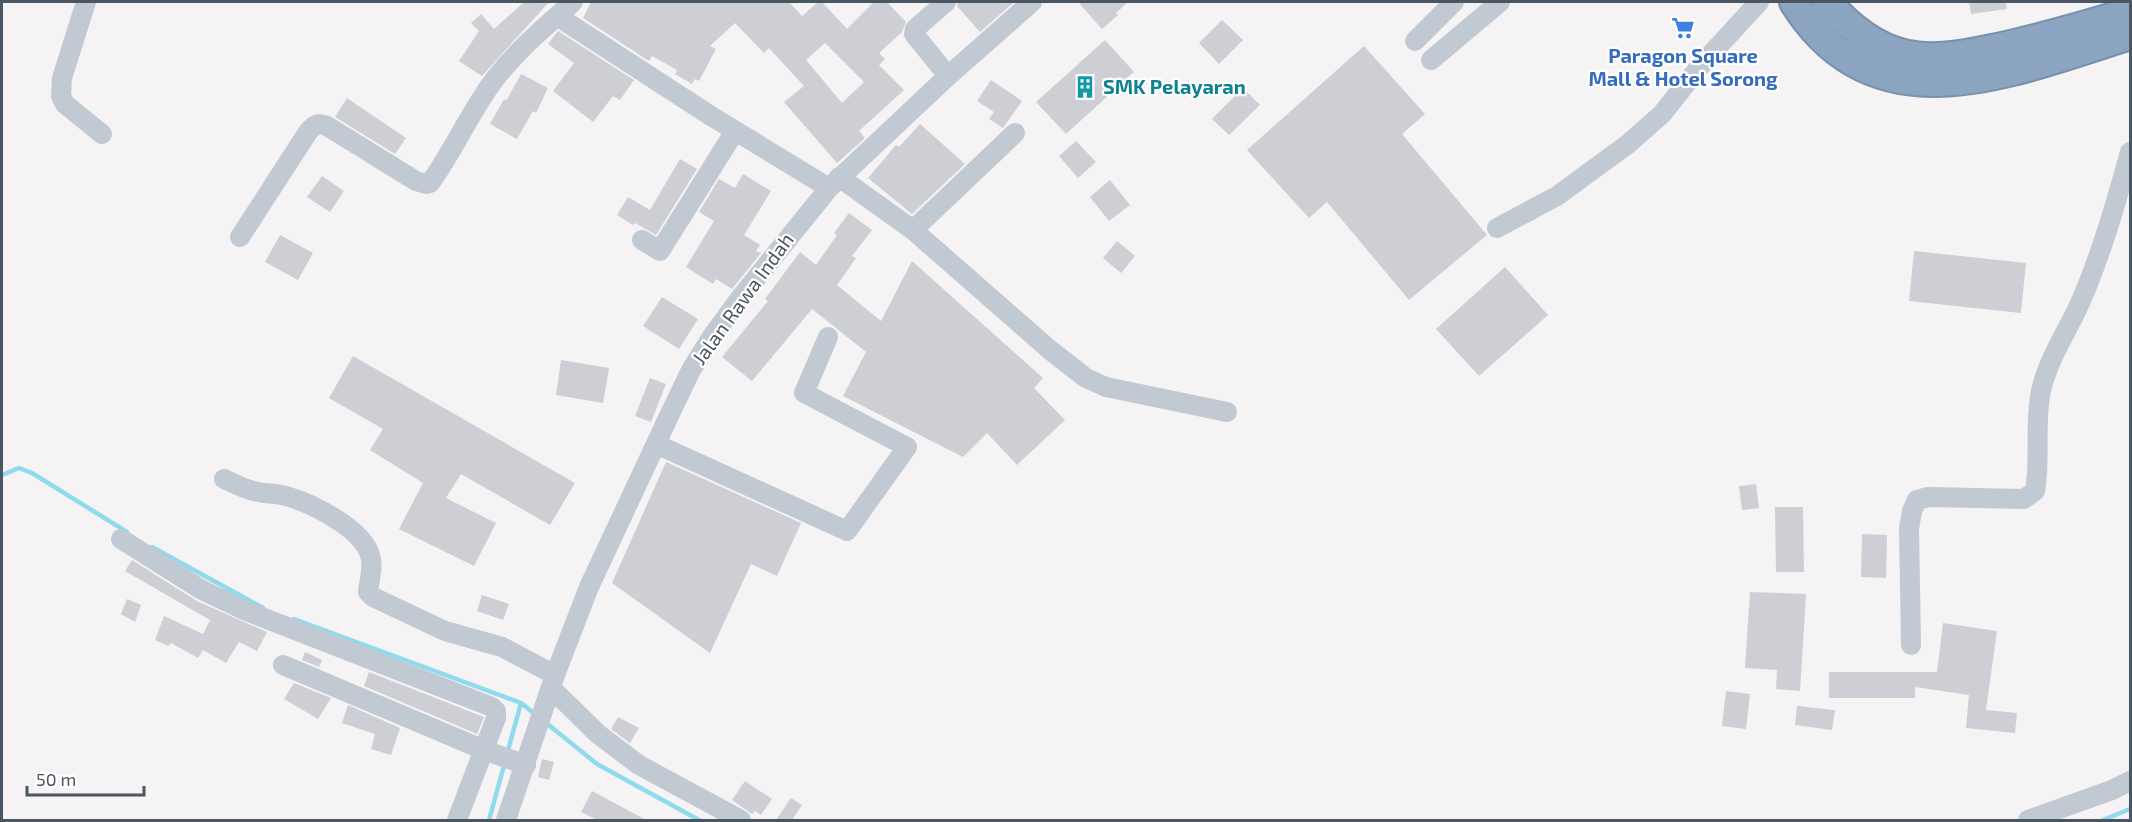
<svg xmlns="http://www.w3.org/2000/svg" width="2132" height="822" font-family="'Exo 2',sans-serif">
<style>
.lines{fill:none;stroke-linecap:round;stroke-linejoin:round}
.stream{stroke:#90daee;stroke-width:4.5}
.building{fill:#cdcfd5;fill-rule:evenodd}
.highway-casing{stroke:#7690ad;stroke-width:32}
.minor{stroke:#c1cad2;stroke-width:20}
.highway{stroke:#8ba5c1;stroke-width:28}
.labels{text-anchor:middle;stroke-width:4.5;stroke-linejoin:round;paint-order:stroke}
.shop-label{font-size:20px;font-weight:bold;fill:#366cbe;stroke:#fff}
.culture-label{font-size:20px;font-weight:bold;fill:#0d838f;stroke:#fff;text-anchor:start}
.street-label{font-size:20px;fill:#4a5661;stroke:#fff}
</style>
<rect width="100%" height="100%" fill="#f5f3f3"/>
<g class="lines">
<path class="stream" d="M2 475 19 468 32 473 127 532
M152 547 263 608
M294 619 521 703 536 715
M545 722 597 764 699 820
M507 754 521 703
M489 820 505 762
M2103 820 2130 809"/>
</g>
<path class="building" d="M524 2H549L482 76 459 61 479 31 471 23 481 14 494 29Z
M591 2H789L802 16 818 2H822L847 29 874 2H887L906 22 902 32 879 53 885 59 879 65 904 90 859 131 865 138 837 163 784 102 804 86 769 48 764 53 735 23 710 46 716 49 699 81 695 79 692 84 675 74 677 70 652 56 649 61 583 18ZM825 43 864 82 842 103 806 60Z
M958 2H1014L980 32 957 6Z
M1078 2H1128L1116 13 1118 15 1102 29Z
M1969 2H2006L2007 9 1971 14Z
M1222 20 1243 40 1219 64 1199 43Z
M558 31 634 80 620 100 613 96 593 122 553 91 574 63 548 44Z
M1105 40 1134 72 1066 134 1036 102Z
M1364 46 1425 114 1402 134 1487 235 1409 300 1327 202 1309 218 1247 150Z
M521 74 548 88 536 113 533 111 517 139 490 124 504 99 506 101Z
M991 80 1022 101 1003 128 989 119 994 112 977 101Z
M1243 88 1260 105 1229 135 1212 119Z
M347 98 406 138 395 154 335 117Z
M920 124 965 164 912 214 868 178 896 145 899 147Z
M1076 141 1096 162 1078 178 1059 156Z
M680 159 697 169 656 235 635 223 633 225 617 215 628 197 650 210Z
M743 174 771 191 744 235 760 245 756 251 761 253 732 289 716 279 713 284 686 267 714 221 699 212 719 179 735 188Z
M322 176 344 191 330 212 307 197Z
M1110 180 1130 205 1109 221 1090 197Z
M849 213 872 230 852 256 856 258 837 285 881 321 912 261 1043 378 1034 388 1065 420 1017 465 987 433 963 457 843 396 866 352 812 309 752 381 722 357 768 301 765 299 800 252 816 265 837 235 834 233Z
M280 235 313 253 298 280 265 262Z
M1117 241 1135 256 1121 273 1103 258Z
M1914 251 2026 263 2021 313 1909 301Z
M1505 267 1548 315 1479 376 1436 329Z
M662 297 698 319 679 349 643 326Z
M353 356 575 483 550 525 461 474 446 498 496 523 474 566 399 529 423 483 370 450 383 429 329 398Z
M561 360 609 368 603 403 556 395Z
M650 378 666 384 651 422 635 416Z
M666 462 801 523 777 576 751 564 710 653 612 583Z
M1756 484 1759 508 1742 510 1739 486Z
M1775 507H1803L1804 572H1776Z
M1862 534 1887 535 1886 578 1861 577Z
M132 560 197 601 267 632 257 651 239 642 226 663 203 650 198 658 171 643 168 646 155 640 164 616 203 634 210 620 125 571Z
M1750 592 1806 594 1800 691 1776 689 1777 670 1745 668Z
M482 595 509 604 503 620 477 611Z
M127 599 141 605 135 622 121 614Z
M1943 623 1997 631 1986 710 2017 713 2015 733 1966 728 1969 695 1915 687V698H1829V672H1937Z
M305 652 322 660 319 667 302 660Z
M369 672 484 717 477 734 364 686Z
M294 683 331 698 318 719 284 699Z
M1726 691 1750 694 1746 729 1722 726Z
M348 705 400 728 391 755 371 749 375 734 342 723Z
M1797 706 1835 710 1832 730 1795 725Z
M618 717 639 728 630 743 611 729Z
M542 759 554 762 549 780 538 777Z
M745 781 772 799 761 815 755 811 752 814 732 800Z
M592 791 646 820H597L581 812Z
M791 798 802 805 792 820H776Z"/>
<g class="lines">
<g class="highway-casing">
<path id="highway" d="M1794 2C1876 134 2014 71 2130 35
M1827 2C1849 27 1880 52 1915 56 1944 60 1973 53 2002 47 2045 37 2088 25 2130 12"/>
</g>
<path class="minor" d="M86 2 62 78 61 96 65 104 102 134
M946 2 915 29 914 34 948 76
M557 16 711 116 829 188
M1415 41 1454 2
M1431 60 1500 2
M839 177 913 230 1050 350 1086 378 1106 387 1227 412
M1497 228 1557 196 1628 144 1662 114 1701 65 1759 2
M913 230 1015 133
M240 237 308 132C314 125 318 122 327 126L416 181 426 184 430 183C454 150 470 112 494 80 517 50 545 27 573 2
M642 240 660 251 735 131
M656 444 847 531 907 447 804 393 828 337
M224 479C234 483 244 489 254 491 264 494 276 493 286 496 311 503 362 528 370 555 374 566 369 581 368 592L373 597 445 631 502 647 555 675
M121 539 202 590 244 610 492 707 496 711V718L457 820
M1911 645 1909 529 1912 511 1917 500 1928 497 2024 499 2035 491C2041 458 2034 423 2041 391 2048 359 2067 332 2080 303 2101 255 2116 203 2130 152
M283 665 484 750 526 765
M551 688 598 734 639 765 741 820
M506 820 555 675 589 587 668 418 691 370 711 338 741 297 829 188 948 76 1032 2
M2028 820 2112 790 2130 781"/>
<use href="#highway" class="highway"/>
</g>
<defs>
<g id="supermarket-bare" transform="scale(1.8)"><path d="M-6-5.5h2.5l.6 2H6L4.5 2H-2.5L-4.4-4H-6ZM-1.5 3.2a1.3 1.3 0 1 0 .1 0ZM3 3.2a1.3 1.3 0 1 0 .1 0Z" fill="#3f7fe0" stroke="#fff" stroke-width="2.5" paint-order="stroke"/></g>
<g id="building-bare" transform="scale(1.8)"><path d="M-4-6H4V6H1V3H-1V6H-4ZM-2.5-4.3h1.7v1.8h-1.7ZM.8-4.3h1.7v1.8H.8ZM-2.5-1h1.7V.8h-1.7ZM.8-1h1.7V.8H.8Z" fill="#0f9aa8" stroke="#fff" stroke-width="2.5" paint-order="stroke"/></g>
</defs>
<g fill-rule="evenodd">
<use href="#supermarket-bare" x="1683" y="28"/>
<use href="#building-bare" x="1085" y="87"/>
</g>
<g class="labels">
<g class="shop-label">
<text x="1683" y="63">Paragon Square<tspan x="1683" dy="23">Mall &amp; Hotel Sorong</tspan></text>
</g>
<g class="culture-label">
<text x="1103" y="94">SMK Pelayaran</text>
</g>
<g class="street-label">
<text transform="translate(743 299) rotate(-54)" y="7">Jalan Rawa Indah</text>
</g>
</g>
<rect width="2132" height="822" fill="none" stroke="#4a5661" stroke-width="6"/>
<path d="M27 786v9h117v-9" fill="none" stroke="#4a5661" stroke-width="3"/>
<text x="36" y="786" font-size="18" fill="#4a5661" stroke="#ffffff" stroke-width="4.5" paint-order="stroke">50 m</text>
</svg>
